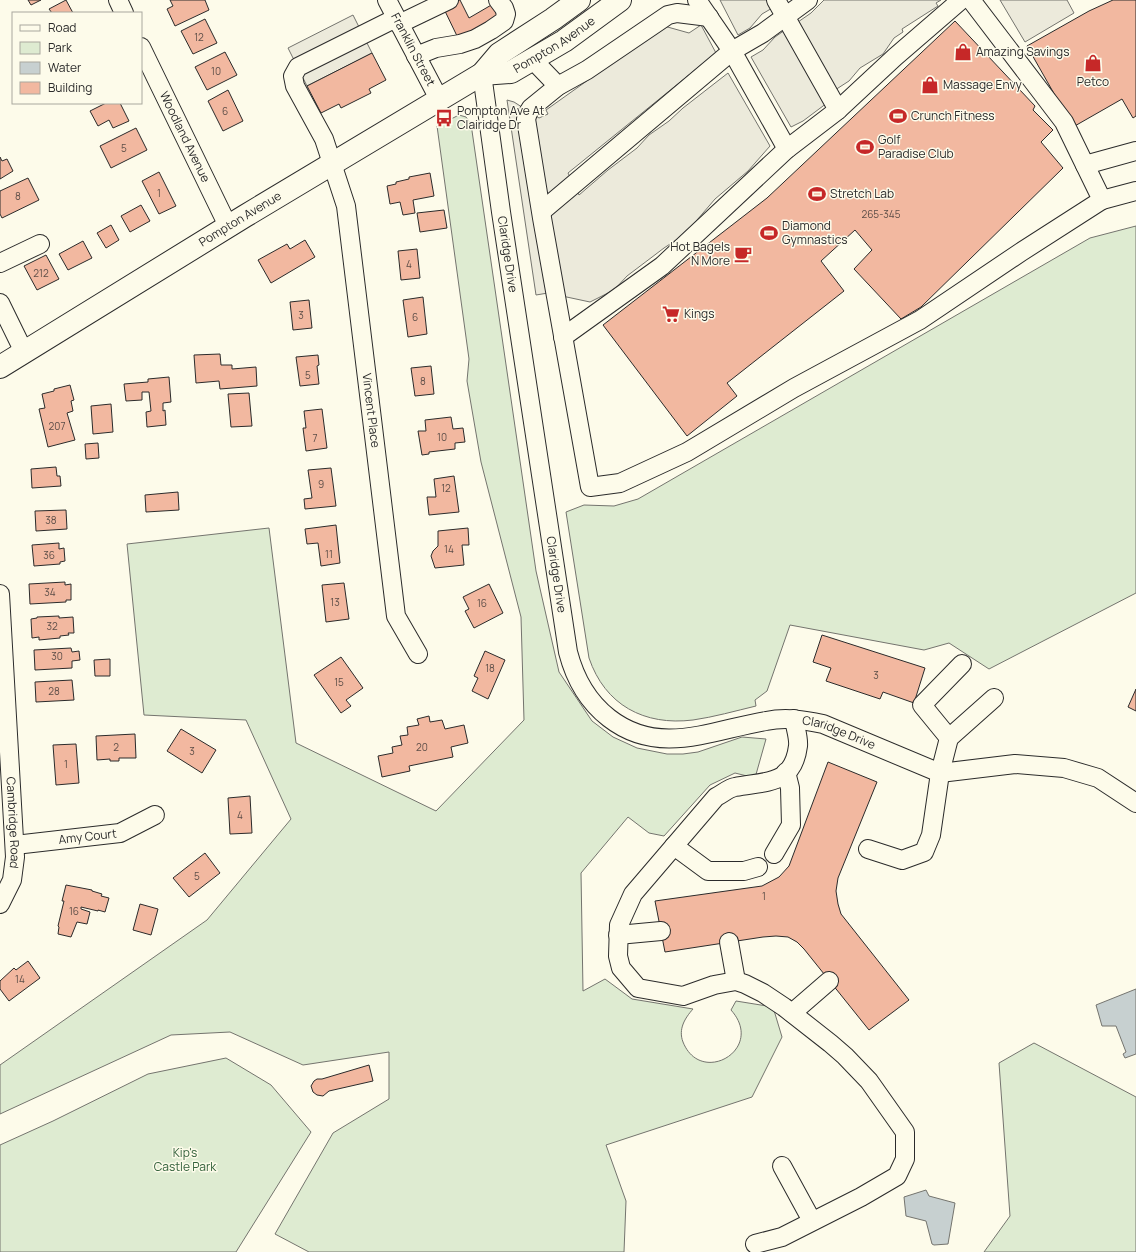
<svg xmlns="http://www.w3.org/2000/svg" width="1136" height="1252" font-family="Manrope,sans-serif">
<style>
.green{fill:#deebd1;stroke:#74746e}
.parking{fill:#eceadb;stroke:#74746e}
.water{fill:#c7d0d0;stroke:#74746e}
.building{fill:#f2b8a0;stroke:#2b2b2b}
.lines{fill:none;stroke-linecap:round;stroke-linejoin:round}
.minor-casing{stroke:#2b2b2b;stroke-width:20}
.major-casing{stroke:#2b2b2b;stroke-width:24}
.minor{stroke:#fdfbea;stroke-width:18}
.major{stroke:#fdfbea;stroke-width:22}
.labels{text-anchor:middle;stroke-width:3;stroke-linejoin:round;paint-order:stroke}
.number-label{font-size:10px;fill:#5d4e48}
.street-label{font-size:12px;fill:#2b2b2b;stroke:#fdfbea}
.poi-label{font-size:12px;fill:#2b2b2b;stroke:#fdfbea;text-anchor:start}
.park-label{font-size:12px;fill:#34623c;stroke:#fdfbea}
</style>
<rect width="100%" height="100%" fill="#fdfbea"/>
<path class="green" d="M459 115 466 117 471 124 536 571 559 672 592 721 613 737 637 748 667 754H683L698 752 742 737 766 739 755 778 735 773 710 785 664 836 649 833 628 817 581 873 583 991 605 979 632 999 693 1009C685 1018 678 1029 683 1042 701 1087 766 1049 731 1010L736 1001 773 1007 782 1037 752 1097 606 1145 626 1201 624 1252H309L275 1234 333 1133 389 1099V1052L303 1065 230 1032 171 1035 0 1114V1065L207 920 291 819 246 720 144 715 127 544 269 528 296 743 436 811 524 720 521 617 481 462 467 381 469 359 437 126Z
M1136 226V593L989 669 949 643 924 650 790 625 767 691 755 700 756 706C735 711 714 717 693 720 644 726 605 705 589 658L566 512 584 505 614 506 638 499 1090 238Z
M1034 1043 1136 1097V1252H984L1010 1216 999 1063Z
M226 1058 271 1085 311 1132 236 1252H0V1145L53 1121 148 1074Z"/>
<path class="parking" d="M720 0H769L774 7 762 14 750 28 738 35Z
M824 0H941L936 3 938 6 902 29 903 32 894 38 883 54 860 68 849 81 835 90 798 22 811 13Z
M1000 0H1067L1074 13 1025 42Z
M353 15 372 53 307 86 288 48Z
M701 25 716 53 568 173 579 195 608 170 637 148 649 135 669 121 683 108 728 73 770 146 748 171 715 199 685 234 664 248 627 276 614 290 590 302 548 293 536 295 507 100 514 102 539 118 548 114 546 110 664 26 689 33Z
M785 30 827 103 803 121 791 127 751 57 763 50 775 37Z"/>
<path class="water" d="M1136 989V1054L1125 1058 1123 1054 1126 1052 1116 1026H1102L1096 1005Z
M926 1190 929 1196 955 1203 948 1244 934 1245 932 1244 926 1221 906 1216 904 1197Z"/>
<path class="building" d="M28 0H41L31 5Z
M66 0 73 13H52L49 9Z
M170 0H205L209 10 175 26 167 9 173 6Z
M458 0H460L469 18 493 4 500 15 458 38 443 7Z
M1113 0H1136V116L1133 118 1122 99 1073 127 1027 46 1089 11Z
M205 19 217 43 193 54 181 31Z
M955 21 1035 106 1033 110 1053 130 1041 142 1063 168 921 307 901 319 854 269 872 250 855 230 821 261 844 291 727 383 737 396 687 436 603 325 767 198Z
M225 52 237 75 207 90 195 67Z
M372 53 386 80 369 89 371 93 341 108 339 104 321 113 307 86Z
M228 90 243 121 223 131 208 101Z
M106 103H120L129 121 113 128 109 120 98 126 90 111Z
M136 128 147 150 111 168 100 146Z
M0 157 2 161 7 159 13 171 0 179Z
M159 172 176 206 159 214 142 181Z
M430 173 434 196 413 200 415 213 403 215 400 202 390 204 387 186 396 184V182L409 179V177Z
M28 178 39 200 2 218 0 214V191Z
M141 205 150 221 130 232 121 216Z
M444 210 447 228 420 232 417 213Z
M111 225 119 240 106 248 97 233Z
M305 240 315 257 271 283 258 260 287 244 290 249Z
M83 241 92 258 68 270 59 254Z
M417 249 420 278 401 280 398 251Z
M46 255 59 279 37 290 24 266Z
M423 297 427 334 408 337 403 300Z
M309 300 312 328 293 330 290 302Z
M220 354 221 365H232V369L256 367 257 386 220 389 219 381 196 383 194 355Z
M318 355 319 365 317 366 319 384 300 386 296 357Z
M431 366 434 394 415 396 411 368Z
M169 377 171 402 163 403V411L165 410 166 425 147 427 146 412 151 411 149 392H142V400L126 401 124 384 148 382V379Z
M70 385 74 400 71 401 73 411 67 413 75 440 48 447 39 409 45 408 42 394 54 391V389Z
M249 393 252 426 231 427 228 394Z
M111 404 113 432 93 434 91 406Z
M322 409 327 448 306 451 303 428H306L304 411Z
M451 417 453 429 463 428 465 442 455 443V449L429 452V454L422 455 418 431H426L425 420Z
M98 443 99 458 86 459 85 444Z
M56 467 57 476H60L61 486 32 488 31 469Z
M331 468 336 506 305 509 304 499 312 498 308 470Z
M454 476 459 512 429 515 427 497H436L434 479Z
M178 492 179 510 146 512 145 495Z
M66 510 67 529 36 531 35 511Z
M336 525 340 563 321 566 318 543 307 544 305 529Z
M468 528 469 545H462L464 565 435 568 431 556 433 551 438 546V531Z
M59 543V549L64 548 65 561 60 562V564L34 566 32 545Z
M65 582V585L71 584V600H66V602L30 604 29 584Z
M344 583 349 619 326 622 322 585Z
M489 584 503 613 474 628 465 611 469 609 463 597Z
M59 616V618L73 617 74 633H68L69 635 60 636V638L39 640V637L32 638 31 619 37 618V617Z
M822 635 925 668 914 703 883 692 880 699 826 681 831 668 813 662Z
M71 648 72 652 79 651 80 660 72 661V668L35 670 34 650Z
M485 651 505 660 488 699 472 691 478 678 474 676Z
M341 657 363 688 346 700 351 706 341 713 314 675Z
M110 659V676H95L94 660Z
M72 680 74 700 36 702 35 682Z
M1136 689V711L1128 707Z
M429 716 430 722 442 720 445 729 464 725 468 743 451 747 453 757 409 766 410 771 382 777 378 756 393 753 392 747 402 745 400 736 408 735 407 727 419 725 417 719Z
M181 729 216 750 202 773 167 751Z
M135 734 136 758H119V761H110V759L97 760 96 736Z
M76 744 79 783 56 785 53 745Z
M828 762 877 782 838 878 836 891 838 904 841 914 909 1000 869 1030 804 949 797 942 788 937 776 936 763 937 665 952 655 901 762 886 779 877 789 866Z
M250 796 252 833 230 834 228 798Z
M205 853 220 873 189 897 173 878Z
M66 885 92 890V891L102 894 101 896 109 898 105 912 98 910V911L81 907V909L90 912 87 924 77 922 71 937 58 934 59 927 58 926 64 901H62Z
M140 904 158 909 151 935 133 930Z
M28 961 40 978 9 1001 0 989V981L14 968 16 970Z
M369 1065 373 1081 329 1091 323 1096 317 1095 313 1092 311 1086 314 1081 317 1079H322Z"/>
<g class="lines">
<g class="minor-casing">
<g id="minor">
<path d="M118 0 124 13"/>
<path id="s1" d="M387 0 439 99"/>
<path d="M697 0 732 51 787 149"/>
<path d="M776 0 838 110"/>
<path d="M709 17 677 13 668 15 587 70 558 86 531 108 528 113 526 119 542 218 590 487 620 483 687 452 794 388 920 320 1021 252 1102 200 1064 122 971 0"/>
<path id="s2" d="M396 18 298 67 293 76 295 86 324 139 346 206 396 616 418 654"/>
<path d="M399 24 449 0"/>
<path id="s3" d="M141 47 228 226"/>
<path d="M416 56 436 48 460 44 475 39 491 30 504 21 506 14 504 8 498 0"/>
<path d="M533 60 558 86"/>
<path id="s4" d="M482 74 501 212 568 652C575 679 587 701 609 718 659 757 712 730 766 721 786 717 804 720 823 724L940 773 1015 764 1064 768 1098 778 1136 803"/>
<path d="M1085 165 1136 151"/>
<path d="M1102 200 1136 191"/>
<path d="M542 211 732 51 763 33 808 0"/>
<path d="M0 263 40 244"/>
<path d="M0 303 24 352"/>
<path d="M563 337 662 266 787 149 838 110 895 57 961 0"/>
<path id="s5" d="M0 594 15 857 12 880 0 904"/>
<path d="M949 738 922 705 962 664"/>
<path id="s6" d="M15 845 120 833 155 815"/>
<path d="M674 846 708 871H744L758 867"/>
<path d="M868 849 902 860 924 852 931 835 940 773 949 738 994 698"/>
<path d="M774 854 791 825 790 788 786 772"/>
<path d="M618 935 661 931"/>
<path d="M729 942 736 981"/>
<path d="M792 1013 829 981"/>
<path d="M782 1166 812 1221"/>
<path d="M755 1244 782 1237 861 1197 897 1176 905 1159V1132L869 1081 845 1056 830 1043 784 1007 763 993 745 984 736 981 714 985 683 996 638 988 621 968 618 956 619 925 633 894 716 797C722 794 729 788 735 787 765 781 793 786 798 746 799 738 795 727 794 719"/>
</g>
</g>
<g class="major-casing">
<g id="major">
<path id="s7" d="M482 74 511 72 564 41 620 0"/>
<path id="s8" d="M0 367 245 216 482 74 499 54 553 19 579 0"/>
</g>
</g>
<use href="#minor" class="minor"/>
<use href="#major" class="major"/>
</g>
<defs>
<g id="shop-bare" transform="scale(1.38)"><path d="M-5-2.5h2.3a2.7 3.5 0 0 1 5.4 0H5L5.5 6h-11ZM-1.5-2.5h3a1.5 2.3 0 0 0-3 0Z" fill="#c62828" stroke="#fdfbea" stroke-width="2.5" paint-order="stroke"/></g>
<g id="stadium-bare" transform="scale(1.38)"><path d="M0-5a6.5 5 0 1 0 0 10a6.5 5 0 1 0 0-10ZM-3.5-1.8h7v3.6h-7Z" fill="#c62828" stroke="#fdfbea" stroke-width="2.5" paint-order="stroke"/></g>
<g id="bus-bare" transform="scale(1.38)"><path d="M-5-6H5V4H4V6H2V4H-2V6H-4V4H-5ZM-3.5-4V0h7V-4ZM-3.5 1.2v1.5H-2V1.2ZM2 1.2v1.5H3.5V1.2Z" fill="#c62828" stroke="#fdfbea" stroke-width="2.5" paint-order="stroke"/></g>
<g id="cafe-bare" transform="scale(1.38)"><path d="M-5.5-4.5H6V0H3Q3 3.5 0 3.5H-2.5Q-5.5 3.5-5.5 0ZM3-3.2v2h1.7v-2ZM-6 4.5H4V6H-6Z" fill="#c62828" stroke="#fdfbea" stroke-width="2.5" paint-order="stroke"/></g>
<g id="supermarket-bare" transform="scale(1.38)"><path d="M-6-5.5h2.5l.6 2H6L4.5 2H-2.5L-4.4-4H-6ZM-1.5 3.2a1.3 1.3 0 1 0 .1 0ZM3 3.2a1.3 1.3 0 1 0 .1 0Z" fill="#c62828" stroke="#fdfbea" stroke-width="2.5" paint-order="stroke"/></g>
</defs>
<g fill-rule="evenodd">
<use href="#shop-bare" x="963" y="52"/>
<use href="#shop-bare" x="1093" y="63"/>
<use href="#shop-bare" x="930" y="85"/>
<use href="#stadium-bare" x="898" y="116"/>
<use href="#bus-bare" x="444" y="118"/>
<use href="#stadium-bare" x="865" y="147"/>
<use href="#stadium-bare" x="817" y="194"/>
<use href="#stadium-bare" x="769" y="233"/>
<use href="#cafe-bare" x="743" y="254"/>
<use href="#supermarket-bare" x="671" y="314"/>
</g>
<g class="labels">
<g class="number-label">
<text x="199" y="41">12</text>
<text x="216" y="75">10</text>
<text x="225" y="115">6</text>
<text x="124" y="152">5</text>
<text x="159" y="197">1</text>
<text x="18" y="200">8</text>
<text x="881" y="218">265-345</text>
<text x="409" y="268">4</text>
<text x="41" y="277">212</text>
<text x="301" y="319">3</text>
<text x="415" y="321">6</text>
<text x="308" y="379">5</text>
<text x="423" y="385">8</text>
<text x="57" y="430">207</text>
<text x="442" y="441">10</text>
<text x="315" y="442">7</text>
<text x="321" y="488">9</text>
<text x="446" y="492">12</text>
<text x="51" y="524">38</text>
<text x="449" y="553">14</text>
<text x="329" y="558">11</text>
<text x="49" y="559">36</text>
<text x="50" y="596">34</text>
<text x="335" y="606">13</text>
<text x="482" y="607">16</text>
<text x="52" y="630">32</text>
<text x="57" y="660">30</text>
<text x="490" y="672">18</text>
<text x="876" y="679">3</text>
<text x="339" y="686">15</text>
<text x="54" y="695">28</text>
<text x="116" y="751">2</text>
<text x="422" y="751">20</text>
<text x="192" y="755">3</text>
<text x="66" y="768">1</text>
<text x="240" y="819">4</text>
<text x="197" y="880">5</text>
<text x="764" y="900">1</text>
<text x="74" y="915">16</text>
<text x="20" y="983">14</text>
</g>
<g class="street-label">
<text dy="4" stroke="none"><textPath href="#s7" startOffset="80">Pompton Avenue</textPath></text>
<text dy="4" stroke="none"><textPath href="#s1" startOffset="56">Franklin Street</textPath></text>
<text dy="4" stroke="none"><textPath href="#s3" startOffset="100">Woodland Avenue</textPath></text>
<text dy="4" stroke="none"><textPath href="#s8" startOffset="282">Pompton Avenue</textPath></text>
<text dy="4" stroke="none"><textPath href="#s4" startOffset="182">Claridge Drive</textPath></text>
<text dy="4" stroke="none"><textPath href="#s2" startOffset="467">Vincent Place</textPath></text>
<text dy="4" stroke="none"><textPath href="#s4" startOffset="506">Claridge Drive</textPath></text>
<text dy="4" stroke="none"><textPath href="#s4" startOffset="902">Claridge Drive</textPath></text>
<text dy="4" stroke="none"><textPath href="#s5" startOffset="229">Cambridge Road</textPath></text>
<text dy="4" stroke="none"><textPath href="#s6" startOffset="73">Amy Court</textPath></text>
</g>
<g class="poi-label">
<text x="976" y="56">Amazing Savings</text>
<text x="1093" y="86" text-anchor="middle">Petco</text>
<text x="943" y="89">Massage Envy</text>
<text x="457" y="115">Pompton Ave At<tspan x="457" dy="14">Clairidge Dr</tspan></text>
<text x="911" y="120">Crunch Fitness</text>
<text x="878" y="144">Golf<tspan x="878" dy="14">Paradise Club</tspan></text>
<text x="830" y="198">Stretch Lab</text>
<text x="782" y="230">Diamond<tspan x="782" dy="14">Gymnastics</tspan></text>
<text x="730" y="251" text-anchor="end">Hot Bagels<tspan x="730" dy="14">N More</tspan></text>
<text x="684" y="318">Kings</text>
</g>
<g class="park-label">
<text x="185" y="1157">Kip's<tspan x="185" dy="14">Castle Park</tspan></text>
</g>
</g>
<rect x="12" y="12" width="130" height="92" fill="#fdfbea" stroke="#a9a89e"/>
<rect x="20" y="25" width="20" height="6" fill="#fdfbea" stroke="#a9a89e"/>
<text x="48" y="32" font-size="12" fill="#2b2b2b">Road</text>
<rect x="20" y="42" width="20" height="12" fill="#deebd1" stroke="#a9a89e"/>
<text x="48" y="52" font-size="12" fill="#2b2b2b">Park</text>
<rect x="20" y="62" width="20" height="12" fill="#c7d0d0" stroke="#a9a89e"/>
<text x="48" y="72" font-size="12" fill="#2b2b2b">Water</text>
<rect x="20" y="82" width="20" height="12" fill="#f2b8a0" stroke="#a9a89e"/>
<text x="48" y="92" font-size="12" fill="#2b2b2b">Building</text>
</svg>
